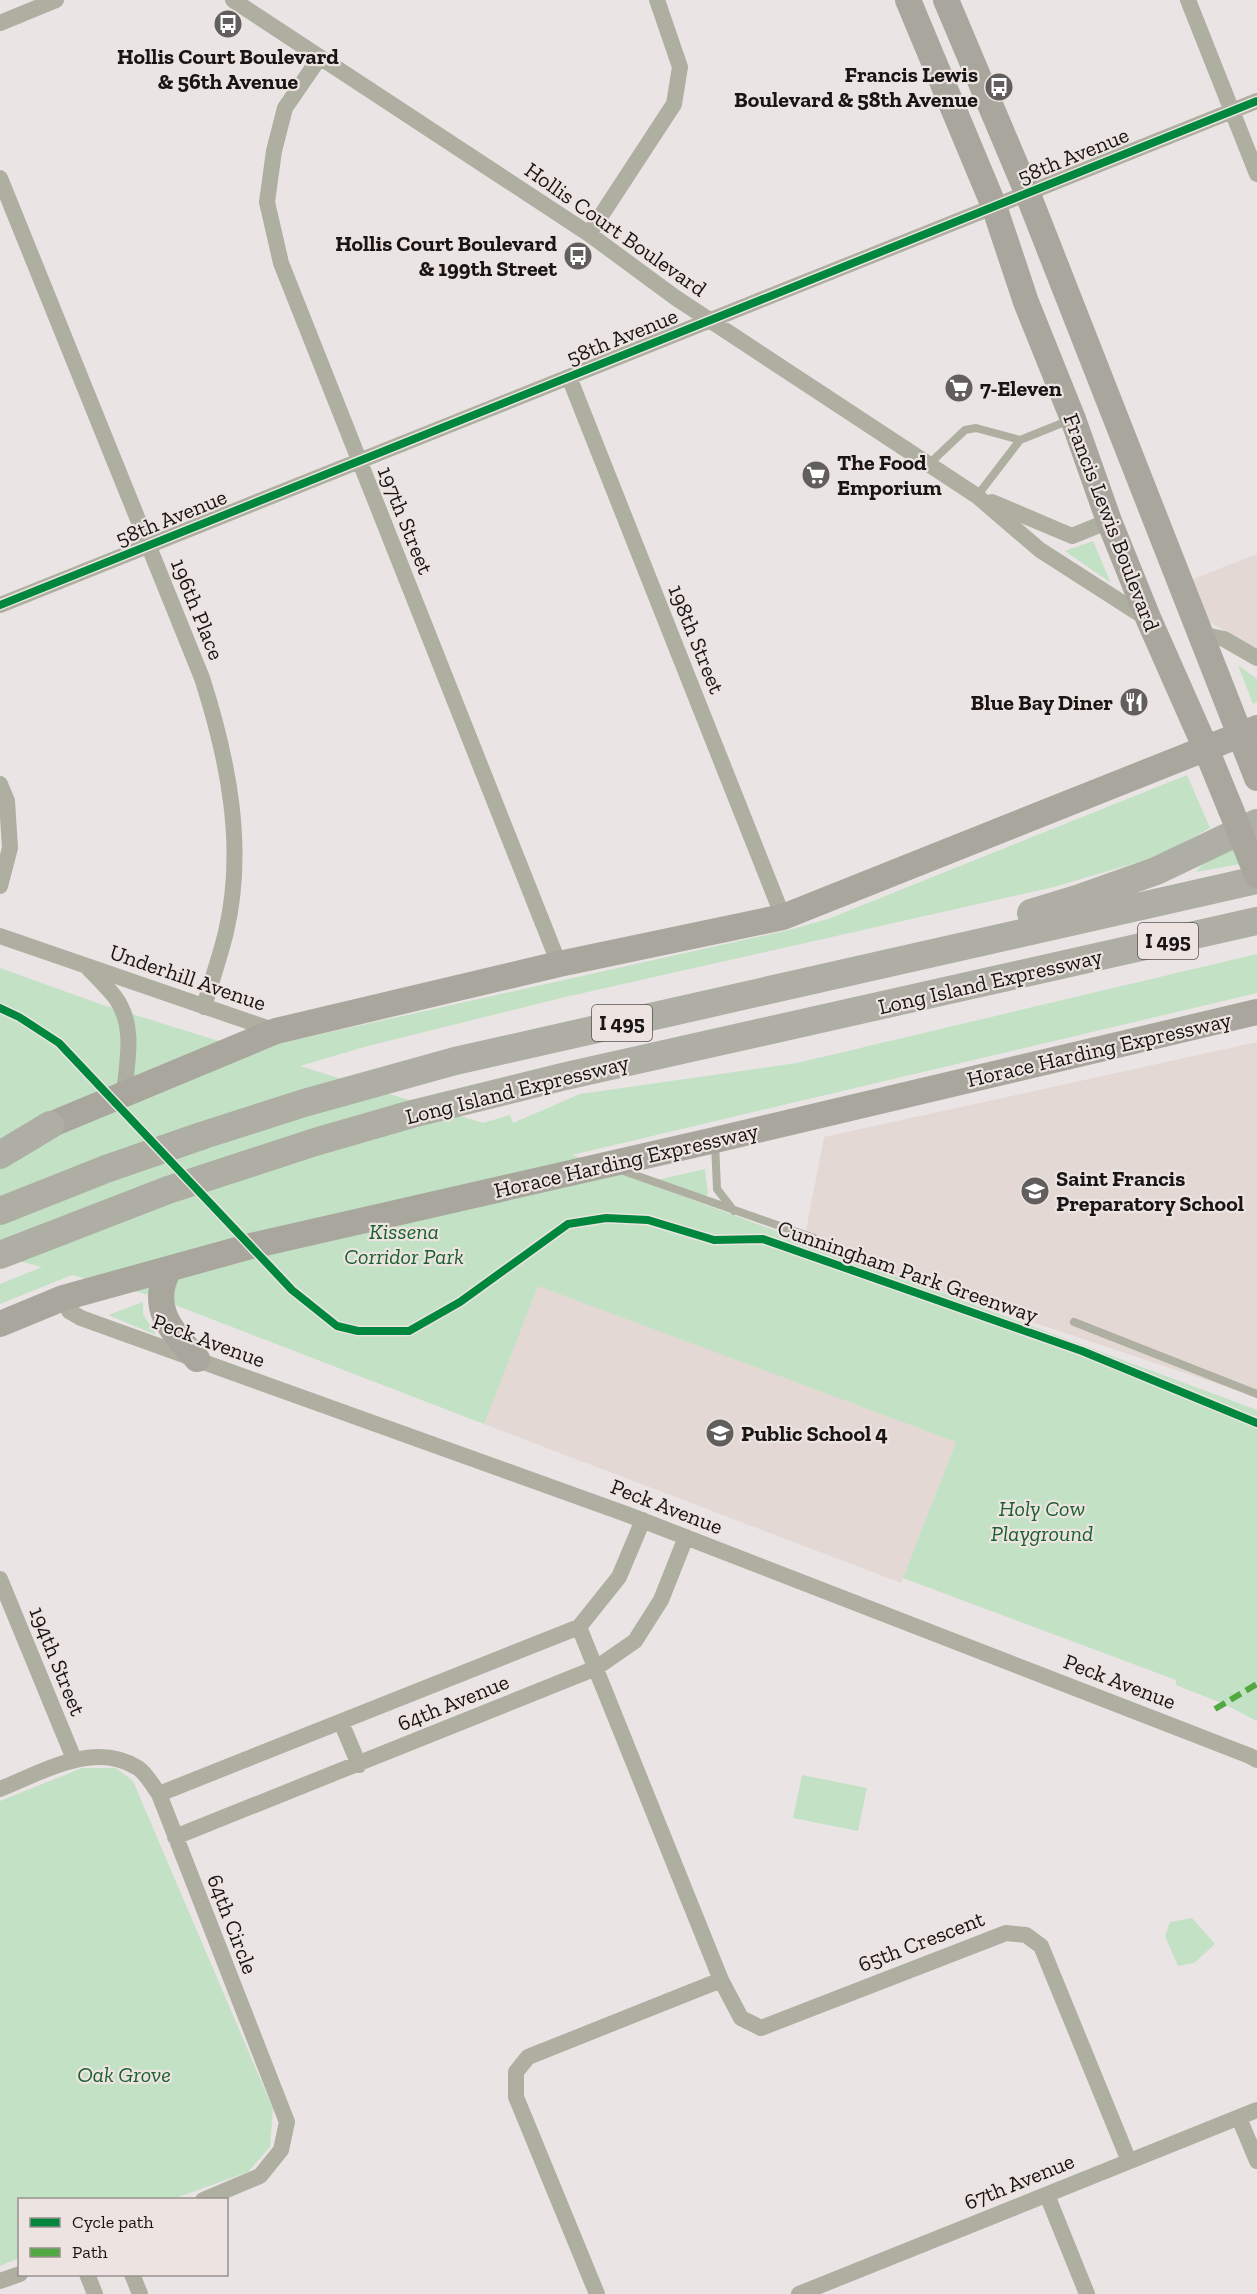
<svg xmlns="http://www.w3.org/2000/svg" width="1257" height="2294" font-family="'Zilla Slab',serif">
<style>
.built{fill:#e4d8d4}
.green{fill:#c2e1c5}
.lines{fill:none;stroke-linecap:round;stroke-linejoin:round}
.service{stroke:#aeaea1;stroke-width:8}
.minor{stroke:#aeaea1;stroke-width:16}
.primary{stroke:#a9a79d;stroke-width:26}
.motorway{stroke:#aeaea4;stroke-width:28}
.primary-bridge{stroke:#a9a79d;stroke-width:26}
.quiet{stroke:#52a942;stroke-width:6;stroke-dasharray:12 6;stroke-linecap:butt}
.cycleway-casing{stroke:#ede4e1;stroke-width:11}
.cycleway{stroke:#00873e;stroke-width:8}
.labels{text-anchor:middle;stroke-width:4.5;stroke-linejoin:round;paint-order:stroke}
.shield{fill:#ede4e1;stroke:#585352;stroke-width:1.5}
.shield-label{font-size:21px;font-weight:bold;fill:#181514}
.poi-label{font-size:22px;font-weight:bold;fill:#181514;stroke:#ede4e1;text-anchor:start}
.street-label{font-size:22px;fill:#181514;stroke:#ede4e1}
.park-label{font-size:22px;font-style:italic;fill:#19612e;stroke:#ede4e1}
</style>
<rect width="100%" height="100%" fill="#eae5e4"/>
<path class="built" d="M1257 554V650L1206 620 1190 580Z
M1257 1042V1397L803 1246 824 1137Z
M538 1285 956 1442 901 1583 484 1424Z"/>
<path class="green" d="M1093 541 1111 583 1065 551Z
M1238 665 1257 679V702L1253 704Z
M1187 775 1210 828 1159 856 1054 887 561 998 368 1046 300 1066 483 1123 510 1115 513 1123 580 1094 797 1063 1257 954V993L572 1155 1257 1410V1721L1224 1704 1176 1685V1680L903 1578 956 1442 538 1286 484 1424 149 1295 72 1275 0 1304V1284L42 1267 0 1256V968L100 1004 254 1052 272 1045 789 930 828 919Z
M1257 834V861L1196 872 1211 855Z
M705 1169 708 1194 704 1196 657 1180Z
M143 1302V1314L156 1335 108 1315Z
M82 1768H116L133 1781 273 2109 270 2147 248 2172 173 2199 20 2200 19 2258 0 2266V1801Z
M802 1775 867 1788 858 1831 793 1818Z
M1192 1918 1215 1944 1194 1963 1178 1966 1165 1936 1170 1922Z"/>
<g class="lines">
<path class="service" d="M929 464 965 430 976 428 1020 440
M977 496 1020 440 1070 420
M715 1143 717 1189 734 1211
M618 1169 814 1238
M1074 1322 1257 1394"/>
<path class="minor" d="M233 0 589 234 676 298 977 496 1040 550 1149 620
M1188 0 1257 174
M0 23 56 0
M320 57 285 108 274 151 267 202 281 263 559 964
M0 178 202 678C228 759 246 847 226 932 220 957 211 982 204 1007
M589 234 674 104 680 67 657 0
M569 377 783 917
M992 502 1072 536 1109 521
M0 605 1257 101
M1201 634 1224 639 1257 658
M0 784 7 801 10 848 0 886
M0 936 276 1031
M89 969C98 978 107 987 115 997 136 1025 127 1061 124 1094
M63 1298 69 1311 81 1318 626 1514 1250 1756 1257 1760
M0 1579 74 1759
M579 1627 721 1980 741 2018 761 2028 1006 1933 1026 1935 1041 1946 1129 2161
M341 1722 359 1765
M0 1789C43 1772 94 1740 138 1768 146 1773 153 1786 159 1794L287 2122 281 2150 260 2176 203 2200
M159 1794 579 1627 619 1577 643 1520
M175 1837 596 1668 635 1641 661 1600 686 1537
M1239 2118 1257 2161
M1047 2195 1087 2294
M87 2274 95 2294
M132 2274 140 2294
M0 2281 20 2274
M597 2294 516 2097V2072L528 2057 721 1980
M799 2294 1257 2110"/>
<path class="primary" d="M908 0 994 206 1026 302 1073 419 1109 521 1149 620 1206 749 1231 810
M946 0 1027 192 1257 778
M50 1125 276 1031 559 964 783 917 1257 728
M169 1269C148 1308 172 1331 197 1359
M0 1324 63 1298 251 1246 715 1140 1257 1012"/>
<path class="motorway" d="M1031 913 1077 899 1156 871 1257 823
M0 1155 50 1125
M0 1211 106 1169 204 1135 304 1103 455 1061 1257 880
M0 1255 168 1190 315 1142 412 1114 566 1076 1257 921"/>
<path class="primary-bridge" d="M1231 810 1257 875"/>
<path class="quiet" d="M1215 1709 1257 1684"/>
<g class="cycleway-casing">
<path id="cycleway" d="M0 605 1257 101
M0 1008 19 1017 59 1043 292 1290 337 1326 358 1331H409L460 1302 568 1224 606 1218 648 1220 714 1240 763 1239 1082 1351 1257 1423"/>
</g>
<use href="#cycleway" class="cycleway"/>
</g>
<defs>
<g id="bus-disc" transform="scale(1.5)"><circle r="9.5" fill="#625e5d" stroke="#ede4e1"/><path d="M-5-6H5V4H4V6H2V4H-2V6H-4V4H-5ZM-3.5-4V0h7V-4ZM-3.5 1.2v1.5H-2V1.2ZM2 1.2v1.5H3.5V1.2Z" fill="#fff"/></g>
<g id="supermarket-disc" transform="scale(1.5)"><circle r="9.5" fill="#625e5d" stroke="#ede4e1"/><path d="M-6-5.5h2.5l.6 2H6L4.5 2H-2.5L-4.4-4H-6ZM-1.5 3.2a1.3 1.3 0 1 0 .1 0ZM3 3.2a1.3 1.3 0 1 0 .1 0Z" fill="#fff"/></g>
<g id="restaurant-disc" transform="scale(1.5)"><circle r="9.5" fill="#625e5d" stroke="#ede4e1"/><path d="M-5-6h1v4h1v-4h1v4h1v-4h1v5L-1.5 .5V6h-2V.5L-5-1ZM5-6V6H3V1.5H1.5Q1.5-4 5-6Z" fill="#fff"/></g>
<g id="school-disc" transform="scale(1.5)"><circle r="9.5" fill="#625e5d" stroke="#ede4e1"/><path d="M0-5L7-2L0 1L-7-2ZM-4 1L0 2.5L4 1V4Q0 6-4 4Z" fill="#fff"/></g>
</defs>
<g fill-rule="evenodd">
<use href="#bus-disc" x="228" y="24"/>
<use href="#bus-disc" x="999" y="87"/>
<use href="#bus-disc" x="578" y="256"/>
<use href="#supermarket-disc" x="959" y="388"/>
<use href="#supermarket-disc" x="816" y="475"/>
<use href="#restaurant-disc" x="1134" y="702"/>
<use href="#school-disc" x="1035" y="1191"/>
<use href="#school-disc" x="720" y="1433"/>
</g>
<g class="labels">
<g class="shield">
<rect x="1138" y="923" width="60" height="36" rx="4.5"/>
<rect x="592" y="1005" width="60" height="36" rx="4.5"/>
</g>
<g class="shield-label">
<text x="1168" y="948">I 495</text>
<text x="622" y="1030">I 495</text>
</g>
<g class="poi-label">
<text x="228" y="64" text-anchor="middle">Hollis Court Boulevard<tspan x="228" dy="25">&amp; 56th Avenue</tspan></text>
<text x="978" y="82" text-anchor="end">Francis Lewis<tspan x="978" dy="25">Boulevard &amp; 58th Avenue</tspan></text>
<text x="557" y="251" text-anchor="end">Hollis Court Boulevard<tspan x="557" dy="25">&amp; 199th Street</tspan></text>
<text x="980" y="396">7-Eleven</text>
<text x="837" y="470">The Food<tspan x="837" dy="25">Emporium</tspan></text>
<text x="1113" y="710" text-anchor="end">Blue Bay Diner</text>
<text x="1056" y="1186">Saint Francis<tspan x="1056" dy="25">Preparatory School</tspan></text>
<text x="741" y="1441">Public School 4</text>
</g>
<g class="street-label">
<text transform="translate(1073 155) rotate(-22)" y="8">58th Avenue</text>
<text transform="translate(616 229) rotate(35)" y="8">Hollis Court Boulevard</text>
<text transform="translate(622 336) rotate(-22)" y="8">58th Avenue</text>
<text transform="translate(171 517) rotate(-22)" y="8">58th Avenue</text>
<text transform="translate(406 520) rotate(68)" y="8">197th Street</text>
<text transform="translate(1112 522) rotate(69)" y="8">Francis Lewis Boulevard</text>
<text transform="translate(198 609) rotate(68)" y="8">196th Place</text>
<text transform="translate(697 639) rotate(68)" y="8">198th Street</text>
<text transform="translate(188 977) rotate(19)" y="8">Underhill Avenue</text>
<text transform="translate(990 981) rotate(-13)" y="8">Long Island Expressway</text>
<text transform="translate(1099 1049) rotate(-13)" y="8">Horace Harding Expressway</text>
<text transform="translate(517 1089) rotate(-14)" y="8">Long Island Expressway</text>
<text transform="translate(626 1160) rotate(-13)" y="8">Horace Harding Expressway</text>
<text transform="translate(908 1271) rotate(19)" y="8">Cunningham Park Greenway</text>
<text transform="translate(209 1340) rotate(20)" y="8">Peck Avenue</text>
<text transform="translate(667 1506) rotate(21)" y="8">Peck Avenue</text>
<text transform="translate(58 1661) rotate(68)" y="8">194th Street</text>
<text transform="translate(1120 1681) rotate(21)" y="8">Peck Avenue</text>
<text transform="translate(453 1702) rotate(-22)" y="8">64th Avenue</text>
<text transform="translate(233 1924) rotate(69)" y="8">64th Circle</text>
<text transform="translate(921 1941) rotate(-21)" y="8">65th Crescent</text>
<text transform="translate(1019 2181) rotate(-22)" y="8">67th Avenue</text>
</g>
<g class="park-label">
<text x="404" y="1239">Kissena<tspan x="404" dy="25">Corridor Park</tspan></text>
<text x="1042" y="1516">Holy Cow<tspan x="1042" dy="25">Playground</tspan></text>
<text x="124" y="2082">Oak Grove</text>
</g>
</g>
<rect x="18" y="2198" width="210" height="78" fill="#ede4e1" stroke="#98918f" stroke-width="1.5"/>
<rect x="30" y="2218" width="30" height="9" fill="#00873e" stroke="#98918f" stroke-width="1.5"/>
<text x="72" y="2228" font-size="18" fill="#181514">Cycle path</text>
<rect x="30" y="2248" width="30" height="9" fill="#52a942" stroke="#98918f" stroke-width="1.5"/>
<text x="72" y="2258" font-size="18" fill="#181514">Path</text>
</svg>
